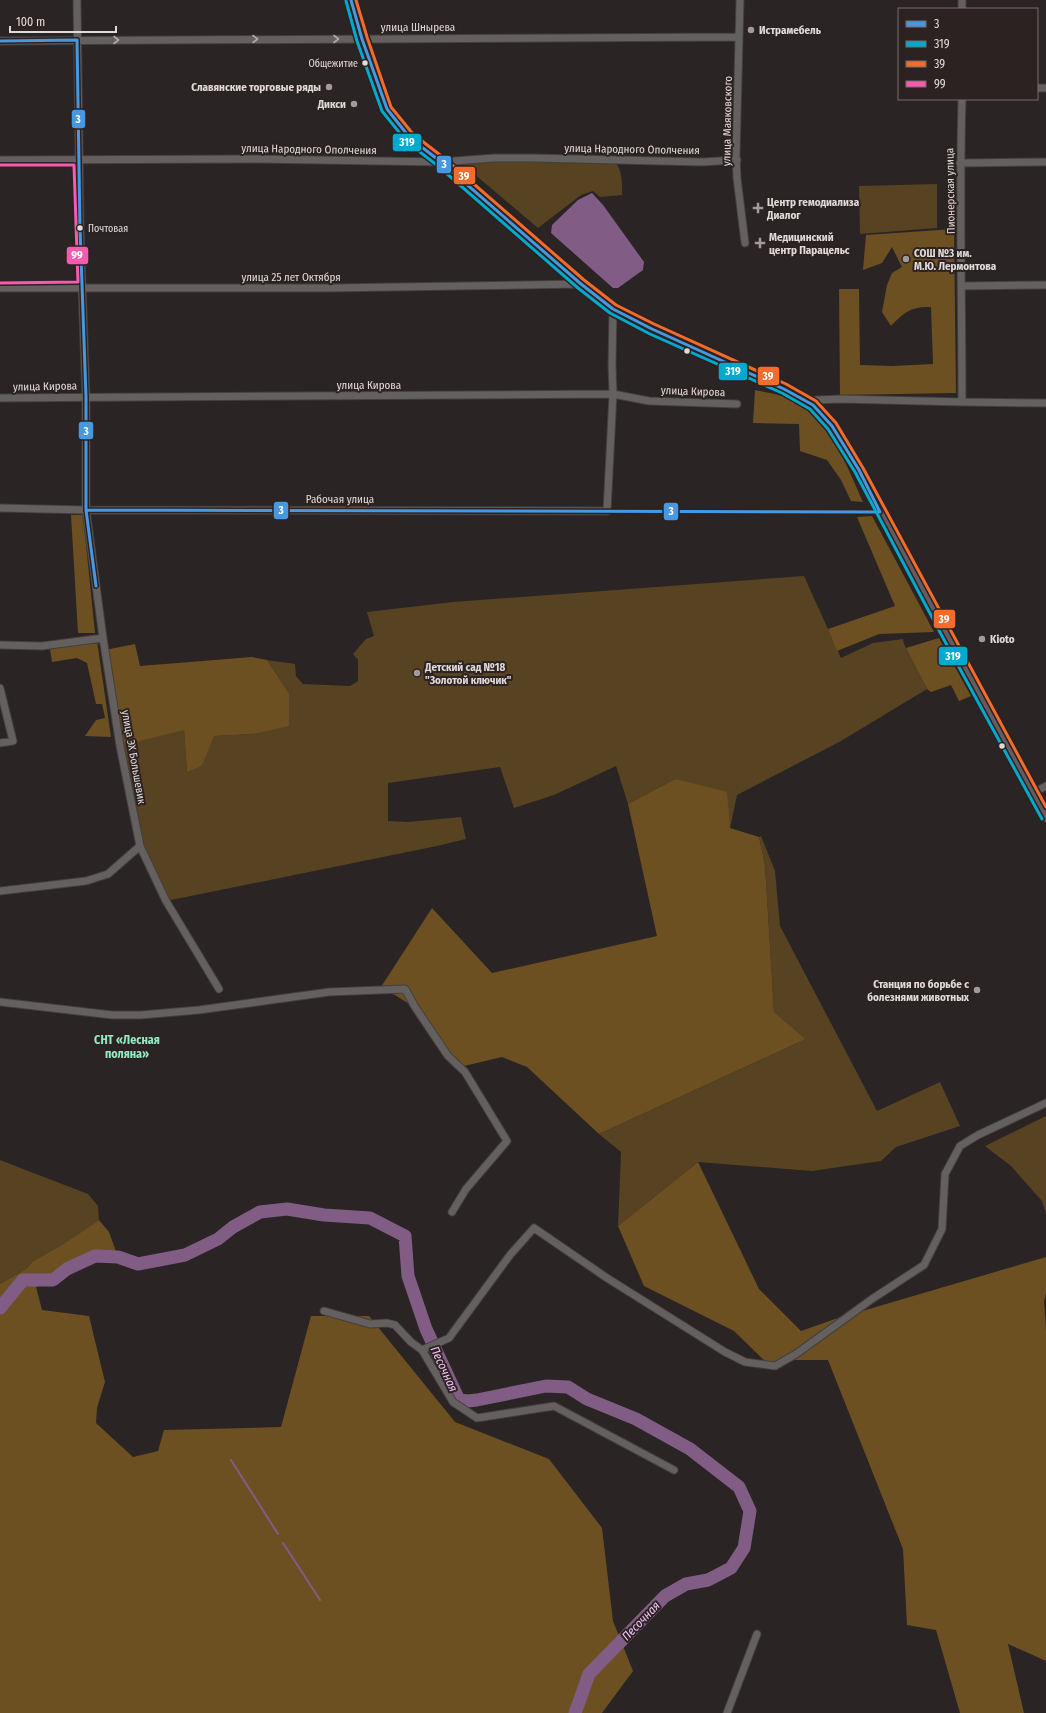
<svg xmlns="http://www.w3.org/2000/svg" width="1046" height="1713" font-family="'Fira Sans Condensed',sans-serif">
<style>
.green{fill:#574222}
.forest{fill:#6c5021}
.water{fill:#815d86}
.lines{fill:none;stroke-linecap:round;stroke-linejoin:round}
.stream{stroke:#815d86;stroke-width:2}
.river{stroke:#815d86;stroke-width:13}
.minor-casing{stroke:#433f3f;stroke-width:9}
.major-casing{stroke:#433f3f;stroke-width:11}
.minor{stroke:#64605f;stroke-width:7}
.major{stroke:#665c60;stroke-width:9}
.bus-1-casing{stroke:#2c2222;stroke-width:6}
.bus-2-casing{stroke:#2c2222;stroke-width:6}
.bus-3-casing{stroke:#2c2222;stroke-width:6}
.bus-4-casing{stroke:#2c2222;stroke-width:6}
.bus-1{stroke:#4699e1;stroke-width:3}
.bus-2{stroke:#00a9ce;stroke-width:3}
.bus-3{stroke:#f36c2b;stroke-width:3}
.bus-4{stroke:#f75aaf;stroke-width:3}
.oneway{stroke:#afa9a8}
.poi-dot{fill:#a19a9a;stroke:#2c2222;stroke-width:1.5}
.bus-dot{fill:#e1dad9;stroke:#2c2222;stroke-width:1.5}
.labels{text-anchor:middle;stroke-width:4;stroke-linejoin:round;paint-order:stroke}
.bus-label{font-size:10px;fill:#e1dad9;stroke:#2c2222;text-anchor:end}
.street-label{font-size:11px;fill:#e1dad9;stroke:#2c2222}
.poi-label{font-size:11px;font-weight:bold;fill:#e1dad9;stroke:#2c2222;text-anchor:start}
.neighbourhood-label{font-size:12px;font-weight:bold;fill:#94e9c3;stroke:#2c2222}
.water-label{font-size:12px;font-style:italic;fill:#f4c4fb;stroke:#2c2222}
.line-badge{stroke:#2c2222;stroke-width:1.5}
.badge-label{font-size:11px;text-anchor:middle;font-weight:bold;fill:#fff}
</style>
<rect width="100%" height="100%" fill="#2a2424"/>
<path class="green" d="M484 160H613C623 169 622 182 622 195L600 197 593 191 581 195 538 228 460 162Z
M937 184V228L860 234 859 186Z
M804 576 841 658 873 643 903 639 904 644 927 689 841 741 737 795 730 828 675 779 628 804 616 766 554 795 514 808 500 767 388 783V821L408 822 461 817 466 839 437 846 166 901 140 846 120 746 184 729 187 771 202 766 213 736 253 734 289 693 267 660 295 664 296 676 303 684 350 686 358 681V660L353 654 366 639 374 636 367 612 453 602Z
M761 836 775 871 780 926 877 1111 940 1082 960 1126 896 1147 881 1161 812 1171 698 1162 618 1226 621 1152 599 1134 806 1039 774 1012 765 865 759 837Z
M1046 1116V1214L1042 1201 1011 1166 985 1146Z
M0 1160 88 1194 98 1206 99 1220 60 1246 33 1261 26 1269 0 1284Z"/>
<path class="forest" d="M954 229 956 393 840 395 839 289H859L860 365 892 366 933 364 931 307C912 306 904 312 891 326L882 312 887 285 892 273 902 267 892 247 882 263 863 270 866 235Z
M755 390C764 392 774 393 782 396 828 412 845 462 863 502L851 501 841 480 827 460 800 451 799 424 753 423Z
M71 515H83L95 633H78Z
M872 516 934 632 879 634 837 651 828 629 895 606 857 517Z
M939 638 971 696 959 701 951 685 931 692 927 689 906 648Z
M97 641 111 737 85 736 96 720 105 718 102 704H96L87 663 77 658 52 662 50 649Z
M135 644 140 666 252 657 267 660 289 693V726L253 734 214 736 202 766 187 772 184 730 120 746 105 650Z
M675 779 727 792 730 828 759 837 765 865 774 1012 806 1039 599 1134 527 1067 502 1057 464 1066 443 1054 409 1004 395 995 379 990 432 908 492 973 657 936 628 804Z
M698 1162 759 1289 801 1331 835 1319 1046 1257V1293L1044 1301 1046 1330V1661L1008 1644 1024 1713H960L936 1630 907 1625 903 1549 828 1360H784L769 1365 734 1331 644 1286 618 1226Z
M99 1220 109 1232 118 1257 95 1256 67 1268 53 1280 36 1287 42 1310 89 1316 105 1382 97 1408 96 1423 133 1457 158 1451 164 1430 281 1427 311 1316H369L455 1422 549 1459 602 1528 613 1621 633 1671 602 1713H0V1284L26 1269 33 1261 60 1246Z"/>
<path class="water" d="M592 193 603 205 644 262 643 270 618 288H613L551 233 552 225 578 200Z"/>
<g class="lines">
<path class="stream" d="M231 1460 278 1534
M283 1543 320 1600"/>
<path class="river" d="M0 1308 23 1280H53L67 1269 95 1256 118 1257 138 1264 185 1255 218 1239 233 1227 260 1212 287 1209 324 1215 370 1218 405 1236 408 1276 426 1329 459 1400 468 1401 477 1400 546 1386 568 1387 587 1399 636 1419 690 1449 739 1487 750 1511 744 1548 731 1568 708 1580 686 1584 665 1596 589 1674 575 1713"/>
<g class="minor-casing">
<path id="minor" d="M77 0 80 228 86 397V510L103 638 120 746 140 846 166 901 219 989
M740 0 736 155 737 178 745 243
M962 0V9
M0 41 739 37
M1037 88H1046
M962 99C959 200 962 301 962 402
M0 160 256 159 441 162 494 158H534L702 162 737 160
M960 163 1046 162
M962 286 1046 285
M0 288H330L581 284
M0 398 613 394 649 401 737 404
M813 405 816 400 841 399 962 402 1046 403
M0 508 86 510 607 511 613 394 612 365 613 309
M0 645 42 646 103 638
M0 688 13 741 0 743
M1033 793 1046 786
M0 891 86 881 108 874 140 846
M0 1002 112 1015H141L199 1010 329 992 405 989 415 1007 448 1056 465 1072 507 1141 466 1189 452 1212
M324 1311 370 1324 387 1323 395 1325 411 1342 422 1350 453 1402 477 1418 554 1406 674 1470
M422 1350 449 1338 510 1255 534 1228 607 1278 725 1352 745 1362 775 1366 796 1354 872 1299 924 1265 942 1229 945 1174 960 1146 978 1135 1046 1103
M727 1713 757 1634"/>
</g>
<g class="major-casing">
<path id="major" d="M351 0 362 39 387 109 397 123 410 138 441 162 581 284 613 309 652 329 784 389 813 405 832 426 859 470 946 634 1046 817"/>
</g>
<use href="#minor" class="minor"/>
<use href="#major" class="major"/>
<g class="bus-1-casing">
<path id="bus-1" d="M0 41 77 40 80 228 86 397V510L96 586
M86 510 880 512 859 470 832 426 813 405 784 389 652 329 613 309 581 284 441 162 410 138 387 109 362 39 351 0"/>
</g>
<g class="bus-2-casing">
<path id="bus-2" d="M346 1 357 41 382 111 407 142 438 166 578 288 610 313 650 334 782 393 810 409 828 429 855 472 942 636 1042 819"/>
</g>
<g class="bus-3-casing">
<path id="bus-3" d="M356 0 367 37 391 107 413 134 444 158 584 280 616 305 654 324 786 384 816 401 836 423 863 468 1046 807"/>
</g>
<g class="bus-4-casing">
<path id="bus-4" d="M0 165H74L78 282 0 283"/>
</g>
<use href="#bus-1" class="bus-1"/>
<use href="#bus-2" class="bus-2"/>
<use href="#bus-3" class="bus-3"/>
<use href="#bus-4" class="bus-4"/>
</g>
<defs><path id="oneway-chevron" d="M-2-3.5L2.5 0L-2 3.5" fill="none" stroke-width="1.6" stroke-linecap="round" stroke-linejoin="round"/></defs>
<g class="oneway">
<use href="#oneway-chevron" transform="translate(255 39)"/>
<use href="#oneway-chevron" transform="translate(336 39)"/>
<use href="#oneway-chevron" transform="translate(116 40)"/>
</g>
<g class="poi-dot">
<circle cx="751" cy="30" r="4"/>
<circle cx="329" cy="87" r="4"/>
<circle cx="354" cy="104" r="4"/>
<path d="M756 202h4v4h4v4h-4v4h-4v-4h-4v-4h4z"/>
<path d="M758 237h4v4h4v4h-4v4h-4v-4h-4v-4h4z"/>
<circle cx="906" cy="259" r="4"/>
<circle cx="982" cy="639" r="4"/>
<circle cx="417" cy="673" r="4"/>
<circle cx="977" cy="990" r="4"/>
</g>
<g class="bus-dot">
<circle cx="365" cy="63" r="3.5"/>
<circle cx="80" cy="228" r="3.5"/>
<circle cx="687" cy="351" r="3.5"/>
<circle cx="1002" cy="746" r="3.5"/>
</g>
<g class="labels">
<g class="bus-label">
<text x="358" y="67">Общежитие</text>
<text x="88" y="232" text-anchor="start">Почтовая</text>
</g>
<g class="street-label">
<text x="418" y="31">улица Шнырева</text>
<text transform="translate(727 121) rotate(-89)" y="4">улица Маяковского</text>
<text transform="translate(309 149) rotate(1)" y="4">улица Народного Ополчения</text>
<text transform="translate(632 149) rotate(1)" y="4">улица Народного Ополчения</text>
<text transform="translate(950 191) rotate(-91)" y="4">Пионерская улица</text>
<text x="291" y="281">улица 25 лет Октября</text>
<text x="369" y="389">улица Кирова</text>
<text transform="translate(45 386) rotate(-1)" y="4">улица Кирова</text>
<text transform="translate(693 391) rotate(2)" y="4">улица Кирова</text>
<text x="340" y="503">Рабочая улица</text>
<text transform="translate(134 757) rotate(80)" y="4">улица ЭХ Большевик</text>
</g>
<g class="poi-label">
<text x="759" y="34">Истрамебель</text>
<text x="321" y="91" text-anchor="end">Славянские торговые ряды</text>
<text x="346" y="108" text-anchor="end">Дикси</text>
<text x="767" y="206">Центр гемодиализа<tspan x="767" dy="13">Диалог</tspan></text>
<text x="769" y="241">Медицинский<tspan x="769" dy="13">центр Парацельс</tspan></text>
<text x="914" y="257">СОШ №3 им.<tspan x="914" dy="13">М.Ю. Лермонтова</tspan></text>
<text x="990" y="643">Kioto</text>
<text x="425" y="671">Детский сад №18<tspan x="425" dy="13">"Золотой ключик"</tspan></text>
<text x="969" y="988" text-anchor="end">Станция по борьбе с<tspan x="969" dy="13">болезнями животных</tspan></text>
</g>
<g class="neighbourhood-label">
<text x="127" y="1044">СНТ «Лесная<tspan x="127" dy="14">поляна»</tspan></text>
</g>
<g class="water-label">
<text transform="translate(444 1369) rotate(65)" y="4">Песочная</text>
<text transform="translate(641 1621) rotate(-46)" y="4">Песочная</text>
</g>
</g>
<g class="line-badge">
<rect x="71" y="109" width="15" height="20" rx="4" fill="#4699e1"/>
<rect x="392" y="133" width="30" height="19" rx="4" fill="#00a9ce"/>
<rect x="436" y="155" width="16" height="19" rx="4" fill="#4699e1"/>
<rect x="453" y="166" width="23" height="19" rx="4" fill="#f36c2b"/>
<rect x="66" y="246" width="23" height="19" rx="4" fill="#f75aaf"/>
<rect x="718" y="362" width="30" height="19" rx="4" fill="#00a9ce"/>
<rect x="757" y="366" width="23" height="20" rx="4" fill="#f36c2b"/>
<rect x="78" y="421" width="16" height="19" rx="4" fill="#4699e1"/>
<rect x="273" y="501" width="16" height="19" rx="4" fill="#4699e1"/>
<rect x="663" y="502" width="16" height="19" rx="4" fill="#4699e1"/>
<rect x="933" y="609" width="23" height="20" rx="4" fill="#f36c2b"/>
<rect x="938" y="646" width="30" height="20" rx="4" fill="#00a9ce"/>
</g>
<g class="badge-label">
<text x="78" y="123">3</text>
<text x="407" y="146">319</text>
<text x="444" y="168">3</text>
<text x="464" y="180">39</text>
<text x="77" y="259">99</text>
<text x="733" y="375">319</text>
<text x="768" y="380">39</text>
<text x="86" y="435">3</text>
<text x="281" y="514">3</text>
<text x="671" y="515">3</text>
<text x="944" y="623">39</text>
<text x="953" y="660">319</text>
</g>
<rect x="898" y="8" width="140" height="92" fill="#2c2222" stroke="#746c6b"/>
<rect x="906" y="21" width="20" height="6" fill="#4699e1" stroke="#746c6b"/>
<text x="934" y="28" font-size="12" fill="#e1dad9">3</text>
<rect x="906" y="41" width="20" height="6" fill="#00a9ce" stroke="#746c6b"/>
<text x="934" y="48" font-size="12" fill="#e1dad9">319</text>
<rect x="906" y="61" width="20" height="6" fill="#f36c2b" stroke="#746c6b"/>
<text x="934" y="68" font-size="12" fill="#e1dad9">39</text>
<rect x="906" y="81" width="20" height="6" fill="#f75aaf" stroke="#746c6b"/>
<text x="934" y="88" font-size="12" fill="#e1dad9">99</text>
<path d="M10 26v6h106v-6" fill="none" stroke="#e1dad9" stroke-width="2"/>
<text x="16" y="26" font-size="12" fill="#e1dad9" stroke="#2c2222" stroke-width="3" paint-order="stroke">100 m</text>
</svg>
